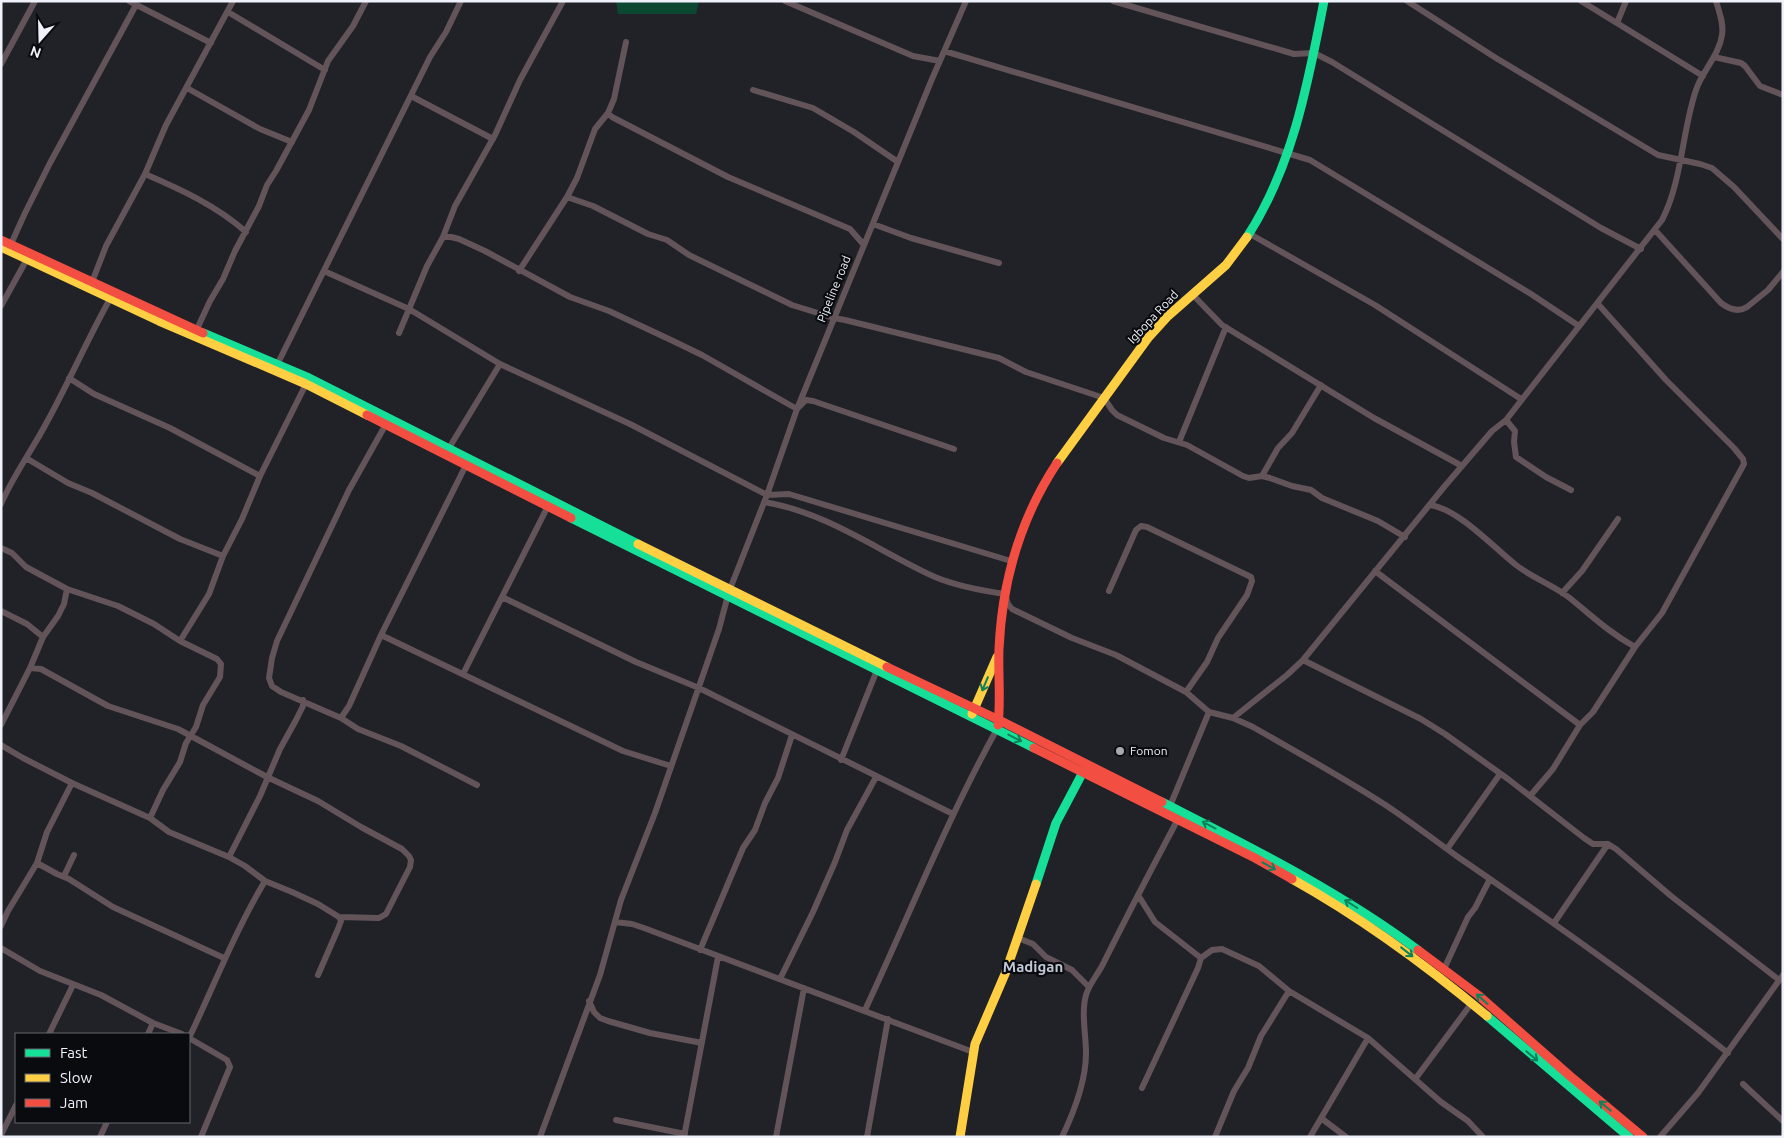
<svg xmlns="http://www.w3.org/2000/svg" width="1784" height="1138" font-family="Ubuntu,sans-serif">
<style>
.grass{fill:#0c4731}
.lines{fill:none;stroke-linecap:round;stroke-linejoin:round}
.street{stroke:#635459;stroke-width:6}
.fast{stroke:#16e098;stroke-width:9}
.slow{stroke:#ffcf43;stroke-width:9}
.jam{stroke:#f24e42;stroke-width:9}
.oneway{stroke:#10805a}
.poi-dot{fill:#a7a9b0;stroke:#090b0f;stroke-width:2}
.labels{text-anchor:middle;stroke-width:4.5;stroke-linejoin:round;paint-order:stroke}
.street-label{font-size:12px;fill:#eff2fa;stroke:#090b0f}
.poi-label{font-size:12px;fill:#eff2fa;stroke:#090b0f;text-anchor:start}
.quarter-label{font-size:15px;font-weight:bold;fill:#c1c7d5;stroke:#090b0f}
</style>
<rect width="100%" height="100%" fill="#202228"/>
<path class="grass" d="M616 1H699L696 14H618Z"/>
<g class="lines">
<path class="street" d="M129 1 211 43
M785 1 913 56 940 61
M1113 1 1294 54 1314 53 1332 62 1601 228 1641 249
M1407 1 1496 58 1658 155 1700 164 1712 168 1734 187 1783 239
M1581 1 1703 76
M228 12 325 70
M1617 23 1626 1
M944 51 1310 160 1531 294 1579 326
M1714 57 1741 63 1745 66 1760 86 1783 95
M1 64 35 1
M187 88 260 129 292 142
M753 90 813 108 854 132 898 162
M411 96 493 139
M608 113 612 117 728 177 850 229 864 245
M145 174C180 189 217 206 246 232
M567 197 593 206 648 234 667 240 689 255 792 305 834 318 845 320 999 358 1026 372 1104 398 1112 410 1117 415 1164 438 1187 445 1243 476 1249 478 1262 476 1270 478 1292 486 1311 490 1322 498 1378 521 1405 537
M873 224 911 238 999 263
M1655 230 1721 303C1729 309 1738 313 1747 307L1768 290 1783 272
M1250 234 1375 305 1521 399
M443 237H451L459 239 485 251 570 297 609 311 671 340 702 355 797 409 806 400 813 401 954 449
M11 244 25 213 50 163 136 5
M324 271 409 309 500 364 630 424 767 495 789 494 1011 561
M519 271 567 197 577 178 595 129 608 113 614 99 626 42
M92 282 106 246 145 174 166 125 233 1
M1192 294 1222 325 1374 418 1462 466
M1 306 27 259
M197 329 210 301 223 279 235 251 259 206 267 185 276 171 309 110 328 61 353 26 366 1
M399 333 427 266 443 237 455 206 495 135 520 80 563 1
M277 365 430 57 446 32 461 1
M69 378 94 394 170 428 260 476
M1506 420 1515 431 1514 442 1516 457 1546 477 1571 490
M1179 442 1226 327
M449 448 500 364
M26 458 68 483 92 493 180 539 223 556
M466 465 381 635 349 706 341 718 358 729 401 746 477 785
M1262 476 1278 448 1292 433 1321 385
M764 502C826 512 878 551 935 577 954 585 984 591 1005 594L1008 604 1012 609 1072 638 1116 655 1186 692 1209 712 1233 718 1253 727C1298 753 1344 778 1387 806 1411 822 1434 840 1458 857 1550 920 1641 984 1728 1053
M1 504C14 474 33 449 48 420 70 380 88 338 111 297
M1430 505C1459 509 1494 548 1516 565 1534 579 1554 585 1571 599 1593 617 1610 633 1635 647
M1 548 12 553 26 567 67 589 118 606 154 624 180 641 217 659 221 664 220 677 203 705 196 727 186 743 180 762 163 790 150 818
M1375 571 1580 725
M730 589 767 495 797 409 932 79 966 1
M1109 591 1136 530 1141 526 1147 527 1251 577 1252 581 1247 595 1218 638 1207 662 1186 692
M1562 593 1582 571 1618 519
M502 597 636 662 699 688 953 814
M1 611 27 624 43 637
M381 635 623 751 671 766
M180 641 209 594 223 556 242 519 260 476 306 384
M1303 660 1421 719 1445 734 1508 779 1584 838 1593 844H1608L1616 849 1671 896 1779 980
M30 668 41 669 108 706 178 729 267 777 318 801 361 827 402 849 409 856 411 860 410 867 386 914 379 918 339 917
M463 674 548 506
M341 718 281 692 272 686 269 678 272 658 277 641 287 620 349 490 386 424
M1233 718 1287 675 1303 660 1444 487 1492 431 1506 420 1662 220C1682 182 1682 131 1696 90 1702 71 1719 56 1722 35 1724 23 1719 12 1716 1
M1 725 30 668 43 637 58 616 64 604 67 589
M1 745 23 758 72 783 150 818 169 832 229 857 245 866 265 881 292 892 318 904 339 917 341 921 338 929 318 975
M841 760 877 670
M1530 796 1553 769 1580 725 1593 712 1635 647 1662 613 1744 464 1743 459 1734 448 1666 380 1598 304
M1170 806 1209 712
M1447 849 1500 774
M229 857 260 796 280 749 296 720 303 706V700
M37 863 57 874 69 879 113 907 224 958
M64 876 74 855
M1138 895 1155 922 1201 958 1198 968 1142 1088
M615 922 632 924 644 928 973 1052
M1554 923 1608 844
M1 926 8 911 37 863 47 832 72 783
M1018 938 1033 944 1046 957 1072 970 1089 987
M1 948 40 971 101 995 153 1023 182 1034
M700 950 743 848 755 830 765 803 778 778 792 735
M1201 958 1212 950 1222 949 1259 966 1289 991 1368 1038 1441 1102 1468 1121 1483 1137
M1444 969 1468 917 1475 908 1490 879
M780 979 813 912 835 862 847 830 876 777
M589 1001 594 1012 600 1018 608 1021 650 1033 702 1043
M865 1010C909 916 947 819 997 729
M49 1034 73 985
M148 1034 153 1023
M189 1038C214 986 235 931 265 881
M189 1038 227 1060 230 1067 201 1137
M1416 1078 1471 1004
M1743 1084 1783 1121
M1321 1118 1346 1137
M616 1120 685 1134
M1 1135 16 1105
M100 1137 107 1122
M540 1137 600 975 621 900 655 813 719 629 728 595
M684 1137 718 957
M776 1137 804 988
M867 1137 888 1019
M1062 1137C1074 1112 1086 1080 1086 1053 1086 1034 1081 1013 1086 995 1089 984 1099 973 1104 962 1128 914 1153 866 1178 819
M1215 1137 1234 1091 1248 1068 1261 1036 1289 991
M1310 1137 1368 1038
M1660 1137 1698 1093 1783 975"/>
<path class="fast" d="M1247 237C1293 166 1308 83 1324 1
M203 333 309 378 638 544
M571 518 1034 748
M1162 802C1250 847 1339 891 1418 950
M1036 884 1056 823 1083 772
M1487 1016 1629 1137"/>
<path class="slow" d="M1 247 159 321 306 384 367 415
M1057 463 1148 338 1168 316 1226 265 1247 237
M638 544 887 667
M972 714 997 657
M1292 879C1362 918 1426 965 1487 1016
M960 1137 975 1044 1005 974 1036 884"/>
<path class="jam" d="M1 240 203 333
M367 415 571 518
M887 667 999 720 1162 802
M998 725C1001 700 998 674 999 649 1002 582 1020 519 1057 463
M1034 748 1255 858 1292 879
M1418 950 1478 995 1570 1076 1643 1137"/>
</g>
<defs><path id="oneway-shaft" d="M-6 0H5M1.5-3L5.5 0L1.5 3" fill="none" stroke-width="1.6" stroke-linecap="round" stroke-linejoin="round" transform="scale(1.25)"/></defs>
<g class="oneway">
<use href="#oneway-shaft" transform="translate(985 684) rotate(113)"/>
<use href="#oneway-shaft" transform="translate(1015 738) rotate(27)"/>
<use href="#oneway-shaft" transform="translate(1209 825) rotate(-152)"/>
<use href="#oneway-shaft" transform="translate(1269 866) rotate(29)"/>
<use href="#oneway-shaft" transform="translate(1351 904) rotate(-148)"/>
<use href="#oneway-shaft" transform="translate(1407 952) rotate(38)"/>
<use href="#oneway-shaft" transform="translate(1482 999) rotate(-139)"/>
<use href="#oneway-shaft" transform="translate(1532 1056) rotate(40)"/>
<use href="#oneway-shaft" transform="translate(1605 1106) rotate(-140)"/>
</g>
<circle class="poi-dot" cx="1120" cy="751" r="5"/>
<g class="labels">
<g class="street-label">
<text transform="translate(834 289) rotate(-68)" y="4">Pipeline road</text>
<text transform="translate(1153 317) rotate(-47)" y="4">Igbopa Road</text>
</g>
<g class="poi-label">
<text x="1130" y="755">Fomon</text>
</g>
<g class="quarter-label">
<text x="1033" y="972">Madigan</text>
</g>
</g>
<rect width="1784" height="1138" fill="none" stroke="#eff2fa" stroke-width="5"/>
<rect x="15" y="1033" width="175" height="90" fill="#090b0f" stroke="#65676d"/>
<rect x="25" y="1049" width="25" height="8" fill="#16e098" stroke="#65676d"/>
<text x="60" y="1058" font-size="15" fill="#eff2fa">Fast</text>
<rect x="25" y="1074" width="25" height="8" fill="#ffcf43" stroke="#65676d"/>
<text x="60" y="1083" font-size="15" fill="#eff2fa">Slow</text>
<rect x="25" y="1099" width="25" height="8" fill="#f24e42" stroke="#65676d"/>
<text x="60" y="1108" font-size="15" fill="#eff2fa">Jam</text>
<g transform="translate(40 40) rotate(200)" stroke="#090b0f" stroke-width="4" paint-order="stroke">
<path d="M0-4L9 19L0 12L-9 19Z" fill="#eff2fa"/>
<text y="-8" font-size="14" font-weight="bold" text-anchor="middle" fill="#eff2fa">N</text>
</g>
</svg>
